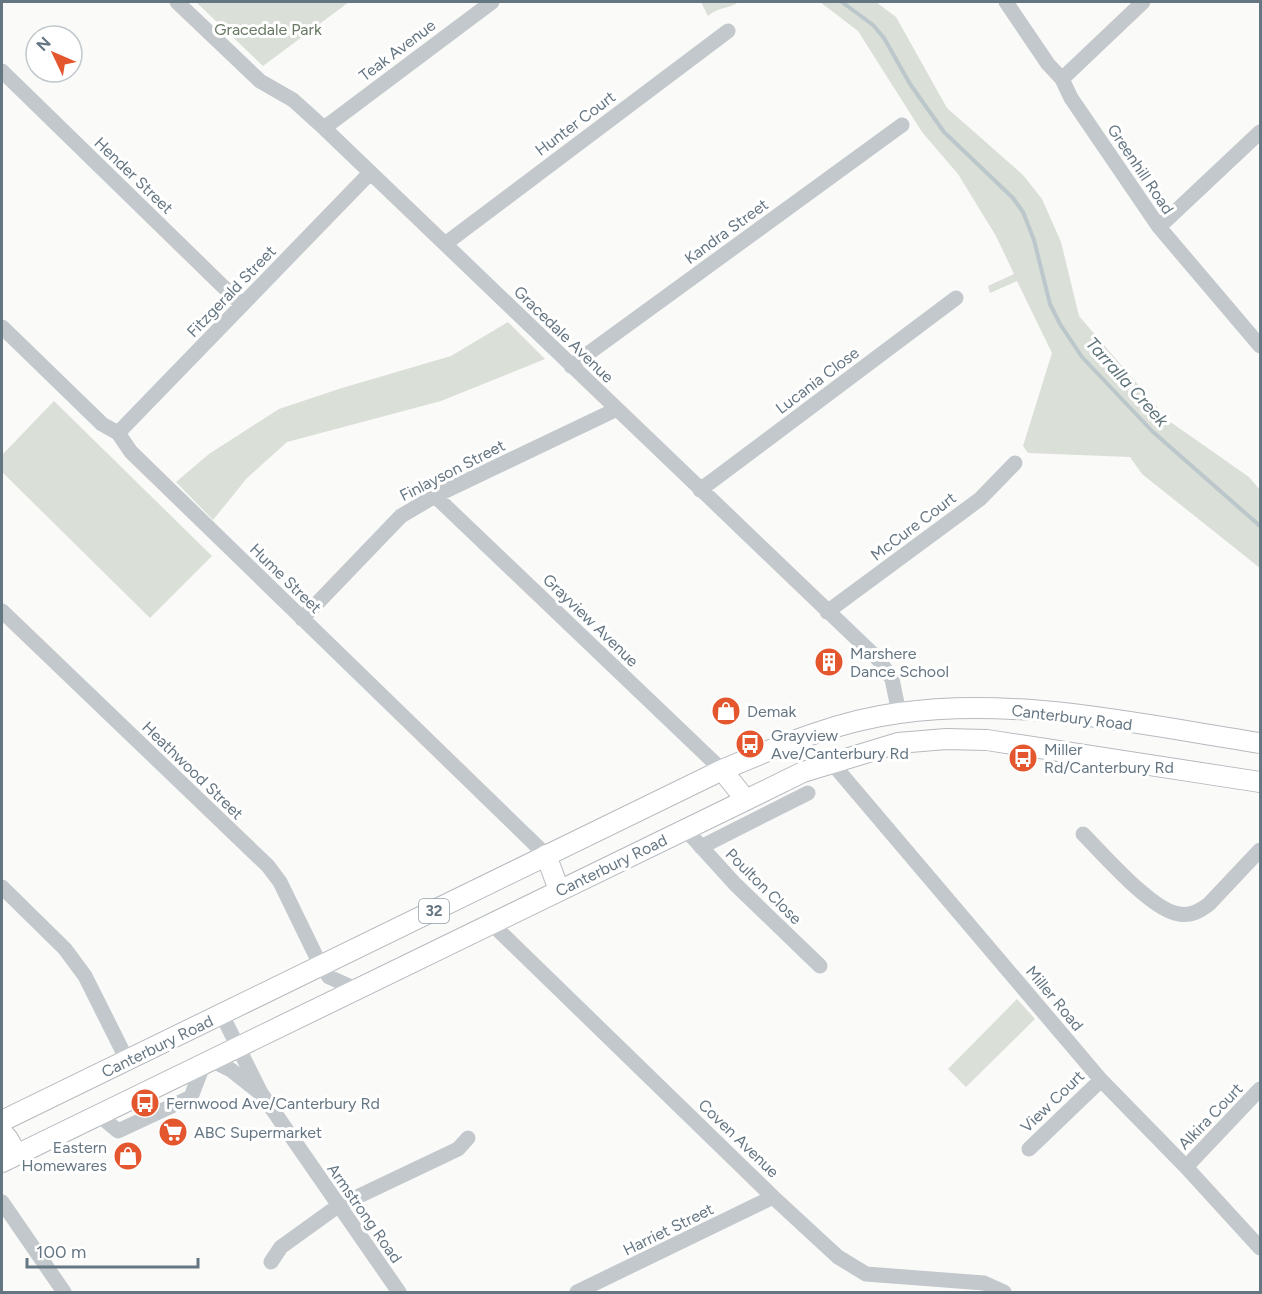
<svg xmlns="http://www.w3.org/2000/svg" width="1262" height="1294" font-family="Figtree,sans-serif">
<style>
.green{fill:#dadfd7}
.lines{fill:none;stroke-linecap:round;stroke-linejoin:round}
.stream{stroke:#bbc7cb;stroke-width:4}
.major-casing{stroke:#b5babe;stroke-width:22}
.minor{stroke:#c3c8cc;stroke-width:15}
.major{stroke:#fff;stroke-width:20}
.labels{text-anchor:middle;stroke-width:6;stroke-linejoin:round;paint-order:stroke}
.shield{fill:#fff;stroke:#939fa8;stroke-width:1.5}
.shield-label{font-size:15px;font-weight:bold;fill:#657683}
.park-label{font-size:16px;fill:#687a64;stroke:#fff}
.street-label{font-size:16px;fill:#657683;stroke:#fff}
.poi-label{font-size:16px;fill:#657683;stroke:#fff;text-anchor:start}
.water-label{font-size:18px;font-style:italic;fill:#60757c;stroke:#fff}
</style>
<rect width="100%" height="100%" fill="#fafaf8"/>
<path class="green" d="M196 2H349L263 66Z
M701 2H739C728 9 718 7 708 16Z
M820 2H876L896 17 947 108 1023 175 1042 199 1061 242 1079 316 1169 421 1249 477 1260 490V568L1142 474 1130 457 1028 453 1023 446 1052 353 1017 281 990 293 988 286 1014 274 996 236 958 174 922 132 858 31Z
M508 322 545 359 441 401 287 442 247 478 213 520 176 482 209 454 279 409 342 388 451 356Z
M54 401 212 556 150 618 2 472V455Z
M1017 999 1035 1019 966 1087 948 1069Z"/>
<g class="lines">
<path class="stream" d="M842 2 873 25 884 38 910 84 944 132 1013 198 1023 212 1034 240 1050 304 1060 324 1082 357 1152 431 1260 526"/>
<g class="major-casing">
<path id="major" d="M722 770 746 800
M546 855 559 890
M2 1121 722 770C779 746 837 721 899 713 1018 696 1143 725 1260 743
M2 1132 8 1139 17 1155
M2 1162 746 800 803 772 898 743 946 739 987 740 1260 782"/>
</g>
<path class="minor" d="M177 2 260 81 293 100 324 128 879 660 892 679 899 713
M1006 2 1048 64 1062 79 1071 98 1159 227 1260 346
M2 71 242 305
M1062 79 1143 2
M324 128 492 2
M1159 227 1260 132
M445 244 728 31
M2 327 102 424 118 433 131 452 546 855
M571 366 902 125
M118 433 370 173
M700 490 956 298
M435 496 722 770
M2 611 268 866 280 882 317 958 329 977 356 989
M827 612 980 499 1015 463
M302 619 401 516 435 496 615 410
M831 762 1101 1080 1186 1167 1260 1248
M685 829 735 884 820 966
M1083 834C1103 854 1152 911 1179 914 1191 916 1200 911 1209 904L1260 850
M701 847 808 793
M2 887 65 949 85 976 127 1060
M491 923 773 1197 838 1257 866 1274 984 1283 1004 1292
M222 1015 261 1093 399 1292
M211 1060 231 1070 259 1092
M101 1112 106 1121 118 1131 191 1097 204 1063
M1029 1149 1101 1080
M1186 1167 1260 1089
M2 1202 64 1292
M271 1262 281 1247 338 1206 458 1149 468 1138
M577 1292 773 1197"/>
<use href="#major" class="major"/>
</g>
<defs>
<g id="building-disc" transform="scale(1.5)"><circle r="9.5" fill="#e4572e" stroke="#fff"/><path d="M-4-6H4V6H1V3H-1V6H-4ZM-2.5-4.3h1.7v1.8h-1.7ZM.8-4.3h1.7v1.8H.8ZM-2.5-1h1.7V.8h-1.7ZM.8-1h1.7V.8H.8Z" fill="#fff"/></g>
<g id="shop-disc" transform="scale(1.5)"><circle r="9.5" fill="#e4572e" stroke="#fff"/><path d="M-5-2.5h2.3a2.7 3.5 0 0 1 5.4 0H5L5.5 6h-11ZM-1.5-2.5h3a1.5 2.3 0 0 0-3 0Z" fill="#fff"/></g>
<g id="bus-disc" transform="scale(1.5)"><circle r="9.5" fill="#e4572e" stroke="#fff"/><path d="M-5-6H5V4H4V6H2V4H-2V6H-4V4H-5ZM-3.5-4V0h7V-4ZM-3.5 1.2v1.5H-2V1.2ZM2 1.2v1.5H3.5V1.2Z" fill="#fff"/></g>
<g id="supermarket-disc" transform="scale(1.5)"><circle r="9.5" fill="#e4572e" stroke="#fff"/><path d="M-6-5.5h2.5l.6 2H6L4.5 2H-2.5L-4.4-4H-6ZM-1.5 3.2a1.3 1.3 0 1 0 .1 0ZM3 3.2a1.3 1.3 0 1 0 .1 0Z" fill="#fff"/></g>
</defs>
<g fill-rule="evenodd">
<use href="#building-disc" x="829" y="662"/>
<use href="#shop-disc" x="726" y="711"/>
<use href="#bus-disc" x="750" y="744"/>
<use href="#bus-disc" x="1023" y="758"/>
<use href="#bus-disc" x="145" y="1103"/>
<use href="#supermarket-disc" x="173" y="1132"/>
<use href="#shop-disc" x="128" y="1156"/>
</g>
<g class="labels">
<rect class="shield" x="419" y="899" width="30" height="24" rx="4.5"/>
<g class="shield-label">
<text x="434" y="916">32</text>
</g>
<g class="park-label">
<text x="268" y="35">Gracedale Park</text>
</g>
<g class="street-label">
<text transform="translate(397 50) rotate(-37)" y="6">Teak Avenue</text>
<text transform="translate(575 123) rotate(-37)" y="6">Hunter Court</text>
<text transform="translate(1141 169) rotate(56)" y="6">Greenhill Road</text>
<text transform="translate(134 175) rotate(44)" y="6">Hender Street</text>
<text transform="translate(726 231) rotate(-36)" y="6">Kandra Street</text>
<text transform="translate(231 291) rotate(-46)" y="6">Fitzgerald Street</text>
<text transform="translate(564 334) rotate(44)" y="6">Gracedale Avenue</text>
<text transform="translate(817 380) rotate(-37)" y="6">Lucania Close</text>
<text transform="translate(452 470) rotate(-27)" y="6">Finlayson Street</text>
<text transform="translate(913 526) rotate(-37)" y="6">McCure Court</text>
<text transform="translate(286 578) rotate(44)" y="6">Hume Street</text>
<text transform="translate(591 620) rotate(44)" y="6">Grayview Avenue</text>
<text transform="translate(1072 717) rotate(7)" y="6">Canterbury Road</text>
<text transform="translate(193 770) rotate(44)" y="6">Heathwood Street</text>
<text transform="translate(611 865) rotate(-26)" y="6">Canterbury Road</text>
<text transform="translate(764 886) rotate(45)" y="6">Poulton Close</text>
<text transform="translate(1055 998) rotate(50)" y="6">Miller Road</text>
<text transform="translate(157 1046) rotate(-26)" y="6">Canterbury Road</text>
<text transform="translate(1052 1101) rotate(-44)" y="6">View Court</text>
<text transform="translate(1210 1116) rotate(-46)" y="6">Alkira Court</text>
<text transform="translate(739 1138) rotate(44)" y="6">Coven Avenue</text>
<text transform="translate(365 1213) rotate(55)" y="6">Armstrong Road</text>
<text transform="translate(668 1229) rotate(-26)" y="6">Harriet Street</text>
</g>
<g class="poi-label">
<text x="850" y="659">Marshere<tspan x="850" dy="18">Dance School</tspan></text>
<text x="747" y="717">Demak</text>
<text x="771" y="741">Grayview<tspan x="771" dy="18">Ave/Canterbury Rd</tspan></text>
<text x="1044" y="755">Miller<tspan x="1044" dy="18">Rd/Canterbury Rd</tspan></text>
<text x="166" y="1109">Fernwood Ave/Canterbury Rd</text>
<text x="194" y="1138">ABC Supermarket</text>
<text x="107" y="1153" text-anchor="end">Eastern<tspan x="107" dy="18">Homewares</tspan></text>
</g>
<g class="water-label">
<text transform="translate(1127 382) rotate(48)" y="6">Tarralla Creek</text>
</g>
</g>
<rect width="1262" height="1294" fill="none" stroke="#657683" stroke-width="6"/>
<g transform="translate(54 54) rotate(314)"><circle r="28" fill="#ffffff" stroke="#c1c8cd" stroke-width="1.5"/>
<path d="M0-4.5L10 22L0 15L-10 22Z" fill="#e4572e"/>
<text y="-9" font-size="16" font-weight="bold" text-anchor="middle" fill="#657683">N</text>
</g>
<path d="M27 1258v9h171v-9" fill="none" stroke="#657683" stroke-width="3"/>
<text x="36" y="1258" font-size="18" fill="#657683" stroke="#ffffff" stroke-width="4.5" paint-order="stroke">100 m</text>
</svg>
